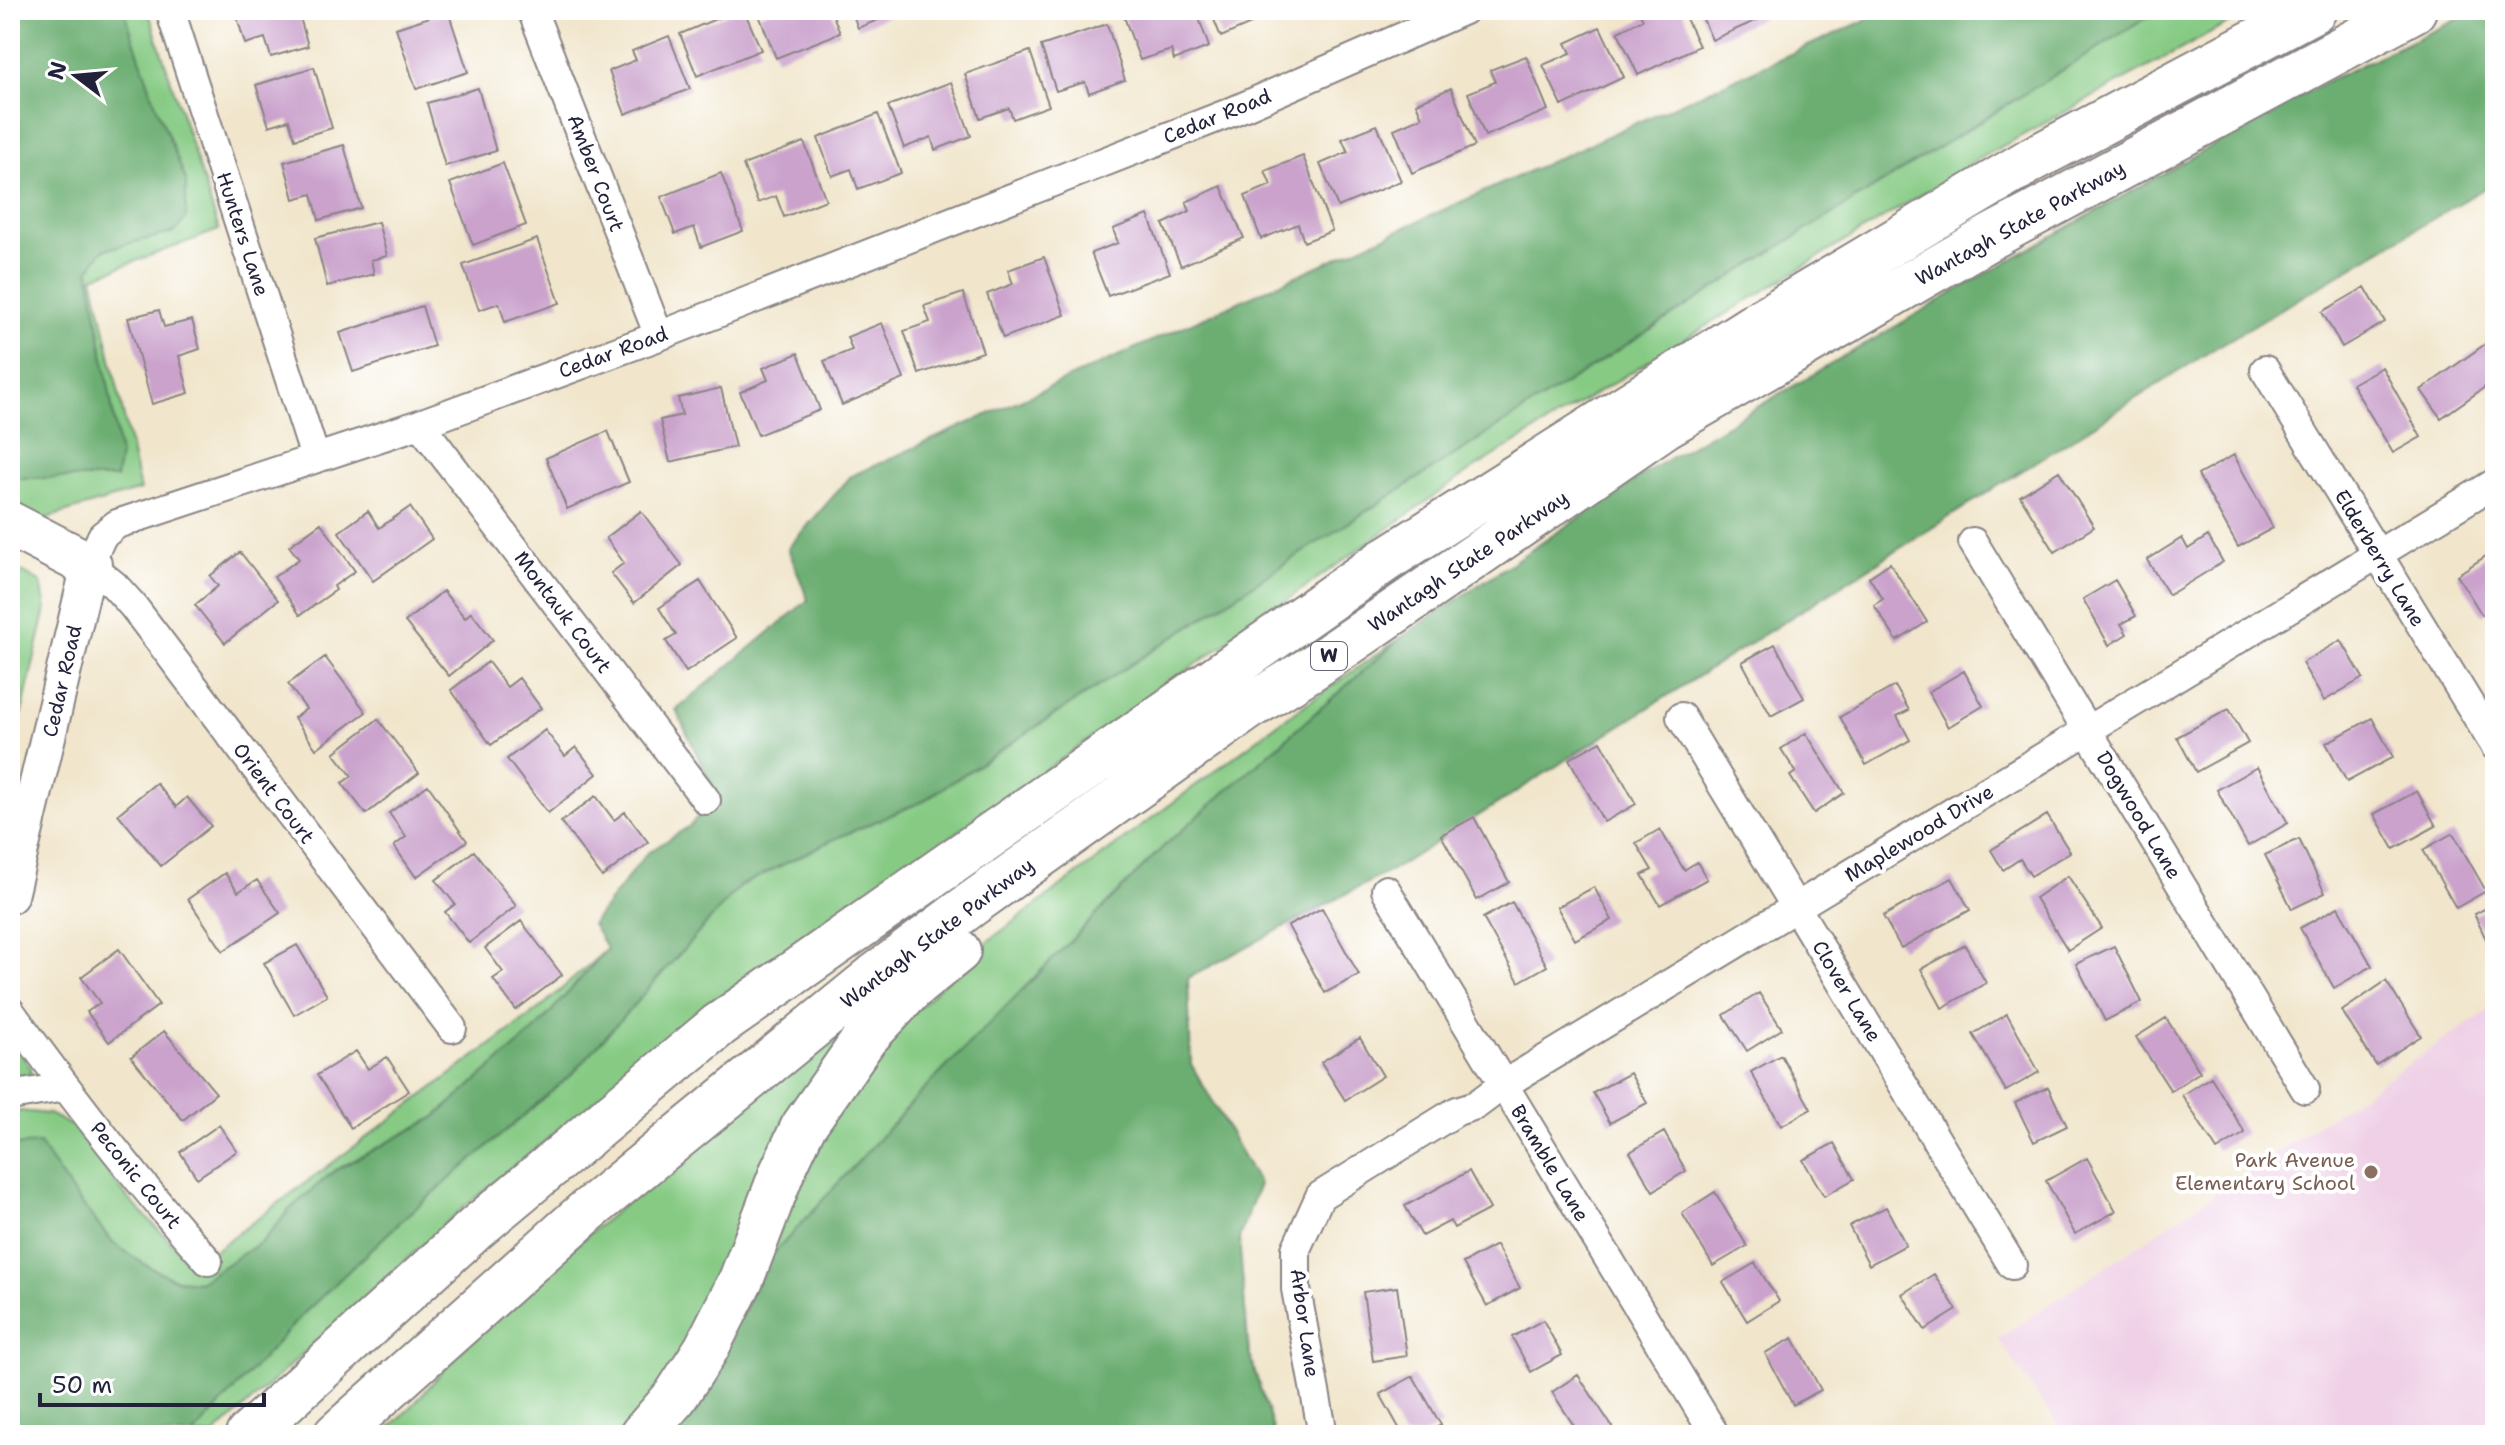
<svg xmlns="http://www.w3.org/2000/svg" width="2505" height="1445" font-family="'Shantell Sans',sans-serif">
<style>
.built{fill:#efd0e6}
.green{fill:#86ca84;stroke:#547660;stroke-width:2}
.forest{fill:#6cae72;stroke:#476856;stroke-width:2}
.building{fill:#caa2cc}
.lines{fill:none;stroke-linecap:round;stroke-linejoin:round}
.minor-casing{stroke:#8a8484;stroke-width:32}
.tertiary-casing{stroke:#8a8484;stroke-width:38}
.motorway-casing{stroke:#8a8484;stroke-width:48}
.minor{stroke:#fff;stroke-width:28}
.tertiary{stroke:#fff;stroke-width:34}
.motorway{stroke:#fff;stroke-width:44}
.education-dot{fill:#8d6e63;stroke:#fff;stroke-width:3}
.labels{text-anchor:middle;stroke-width:8;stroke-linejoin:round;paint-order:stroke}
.shield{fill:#fff;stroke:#646476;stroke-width:2}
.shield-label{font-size:18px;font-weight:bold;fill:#22223b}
.street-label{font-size:20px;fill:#22223b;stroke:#fff}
.education-label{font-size:20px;fill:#785e54;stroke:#fff;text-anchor:end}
</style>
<rect width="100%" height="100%" fill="#fff"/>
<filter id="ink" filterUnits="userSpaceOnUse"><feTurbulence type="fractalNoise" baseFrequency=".0125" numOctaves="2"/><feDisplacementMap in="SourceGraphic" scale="16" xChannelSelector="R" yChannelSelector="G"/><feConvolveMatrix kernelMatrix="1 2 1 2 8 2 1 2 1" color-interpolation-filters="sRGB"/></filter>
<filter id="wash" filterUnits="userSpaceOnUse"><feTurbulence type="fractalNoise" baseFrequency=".006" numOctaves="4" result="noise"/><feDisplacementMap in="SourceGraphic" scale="32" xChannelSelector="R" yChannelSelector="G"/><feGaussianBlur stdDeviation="1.8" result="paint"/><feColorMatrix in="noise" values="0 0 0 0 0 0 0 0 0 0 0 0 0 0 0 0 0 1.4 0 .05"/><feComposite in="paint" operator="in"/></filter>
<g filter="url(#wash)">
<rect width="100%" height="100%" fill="#f1e6cc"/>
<path class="built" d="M2495 1006V1435H2065L1998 1339Z"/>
<path class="green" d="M10 10H148L219 230 93 277 140 490 40 520 10 512Z
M2159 10H2253L1986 155 1471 470 951 837 644 1061 464 1207 214 1435H193L302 1315 401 1221 573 1073 740 886 832 840 923 801 1292 559 1774 250Z
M10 565 41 583 46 609 10 763Z
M1403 636 1164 846 918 1096 767 1261 807 1159 873 1051 987 942 1283 720Z
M607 949 534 1031 434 1118 334 1171 290 1209 263 1241 199 1282 177 1280 147 1266 113 1243 75 1196 10 1146V1115L20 1111 49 1114 74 1127 126 1196 194 1266 540 1008Z
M893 992 660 1390 618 1435H382L414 1404 490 1317 741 1106Z
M10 1040 31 1068V1073L25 1077 10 1079Z"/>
<path class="forest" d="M10 10H124L155 103 186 180V218L175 232 103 250 89 270 120 455 116 478H15L10 474Z
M1888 10H2159L1774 250 1292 559 923 801 832 840 740 886 573 1073 401 1221 302 1315 193 1435H19L16 1410 10 1408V1146L39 1144 75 1196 113 1243 147 1266 176 1280 199 1282 263 1241 290 1209 334 1171 434 1118 534 1031 607 949 592 924 646 854 691 825 715 793 676 710 808 600 788 548 851 476Z
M2477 10H2495V182L2217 347 1399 866 1188 978 1191 1064 1259 1184 1239 1238 1249 1353 1275 1435H664L767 1261 918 1096 1164 846 1403 636 1653 468 1987 273 2325 82Z"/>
<g id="blocks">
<path class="building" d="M235 10H298L308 46 271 57 265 38 245 44Z
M737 10H744L761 50 697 76 680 34Z
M771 10H831L840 33 776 58 759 15Z
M851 10H903L858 28Z
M1135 10H1196L1209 47 1174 60 1171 50 1140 60 1123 14Z
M1210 10H1283L1221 37Z
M1643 10H1682L1699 46 1638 75 1618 32 1643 19 1639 12Z
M1699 10H1771L1773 13 1712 40Z
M448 11 468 72 416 89 396 28Z
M1107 24 1125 80 1089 93 1085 82 1056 91 1041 46Z
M1600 27 1624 77 1562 106 1543 65 1571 53 1566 43Z
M669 36 690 89 625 114 609 71 636 60 632 51Z
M1030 51 1049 106 1013 119 1009 108 980 118 965 74Z
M1526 56 1548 110 1485 136 1468 93 1495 82 1490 70Z
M314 67 332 128 295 139 289 120 269 126 256 85Z
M951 82 971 136 935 150 931 137 904 148 888 106Z
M478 88 496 151 445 166 427 103Z
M1451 88 1475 146 1412 173 1394 129 1422 117 1416 103Z
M878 114 901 173 858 189 851 169 832 176 818 138Z
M1377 125 1401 181 1338 207 1320 164 1348 152 1342 139Z
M804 142 826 200 784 217 776 196 758 203 743 165Z
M344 145 361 208 319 220 312 194 294 199 284 162Z
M1303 156 1332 231 1304 242 1298 224 1261 239 1245 196 1271 185 1265 171Z
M503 163 526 225 473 245 450 183Z
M721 173 743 231 701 247 694 227 675 234 661 197Z
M1221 186 1244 238 1181 266 1163 224 1190 211 1186 202Z
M1148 215 1170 273 1108 296 1091 253 1118 243 1113 229Z
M378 222 387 256 371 260 374 274 327 286 315 238Z
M537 239 560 303 505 322 499 303 479 310 463 265Z
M1044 257 1065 315 1003 338 987 294 1013 284 1008 270Z
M2365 287 2385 322 2342 347 2322 312Z
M963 293 983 352 919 374 904 331 930 322 924 306Z
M422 306 434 346 353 372 340 333Z
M159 310 164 327 192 320 200 349 179 356 189 393 152 404 128 318Z
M882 323 904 379 842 405 824 361 852 350 847 337Z
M2495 337V380L2441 418 2421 390Z
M798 353 820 410 758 435 740 392 768 380 763 368Z
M2382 367 2421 437 2393 453 2352 384Z
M721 388 735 447 670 462 660 420 682 415 678 398Z
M608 431 629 482 567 509 546 458Z
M2234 455 2273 528 2238 547 2198 475Z
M2059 471 2094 527 2055 552 2020 496Z
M410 507 432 539 373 581 339 532 368 511 379 528Z
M641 511 682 565 634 603 611 573 624 563 606 538Z
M321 523 355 571 334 586 336 590 300 615 274 577 299 559 289 546Z
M2208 536 2223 562 2169 595 2147 560 2182 538 2188 549Z
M240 552 278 600 225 643 195 605 218 586 210 576Z
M2486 556 2495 570V607L2482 615 2457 575Z
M1890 563 1927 622 1897 641 1874 605 1883 599 1869 577Z
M2115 580 2136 616 2121 624 2127 634 2109 645 2083 599Z
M700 581 737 638 686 672 666 641 676 635 659 608Z
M443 591 465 618 471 612 493 640 449 676 405 622Z
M2341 640 2363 678 2324 701 2302 663Z
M1775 644 1804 698 1771 716 1742 662Z
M325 657 366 712 316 749 294 718 306 709 288 684Z
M488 662 507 687 519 678 541 708 491 745 451 690Z
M1964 671 1983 706 1948 727 1928 692Z
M1895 686 1909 710 1897 716 1910 740 1866 765 1840 717Z
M2229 709 2248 743 2196 772 2177 737Z
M2372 718 2393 757 2347 782 2326 743Z
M378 719 419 773 366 814 342 783 352 776 334 753Z
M545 730 565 756 576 747 597 774 548 813 507 759Z
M1806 733 1844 793 1814 813 1790 776 1796 772 1781 749Z
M1601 741 1636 804 1604 822 1569 759Z
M2257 767 2288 823 2248 846 2217 790Z
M156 783 176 807 187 797 211 826 161 866 118 814Z
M428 785 467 841 416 877 394 846 406 837 389 813Z
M2417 791 2436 826 2394 849 2374 814Z
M596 796 614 820 625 812 648 842 602 877 561 822Z
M2047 815 2070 852 2031 876 2020 859 2003 870 1991 850Z
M1474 817 1509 882 1477 900 1441 835Z
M1660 829 1684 870 1697 862 1707 879 1660 905 1642 875 1652 870 1636 843Z
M2453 833 2486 891 2456 908 2423 850Z
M2299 839 2325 893 2292 909 2265 855Z
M474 851 516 906 469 943 445 912 455 904 436 880Z
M225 873 238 892 257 880 280 913 223 951 188 899Z
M2068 876 2102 928 2068 950 2035 898Z
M1952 878 1970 910 1901 948 1883 916Z
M1594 887 1612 920 1575 940 1557 907Z
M1512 902 1547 966 1519 982 1483 918Z
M2495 904V958L2474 914Z
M2338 907 2372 966 2334 988 2300 928Z
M1322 908 1359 975 1325 993 1288 926Z
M521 921 562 975 516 1010 493 979 503 972 485 948Z
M297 945 327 996 294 1015 264 963Z
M1965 945 1986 983 1942 1008 1921 969Z
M2114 946 2142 1002 2105 1021 2076 964Z
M119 949 159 1005 109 1042 87 1012 100 1003 81 977Z
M2386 981 2421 1036 2376 1065 2342 1011Z
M1759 993 1782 1029 1747 1051 1724 1015Z
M2007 1014 2039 1072 2006 1091 1973 1034Z
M2166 1018 2200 1072 2171 1091 2136 1037Z
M164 1031 216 1093 183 1120 131 1057Z
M1360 1038 1383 1076 1345 1100 1321 1062Z
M356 1051 368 1069 387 1057 409 1091 351 1128 317 1075Z
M1781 1055 1811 1109 1781 1126 1751 1072Z
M1630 1073 1647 1103 1610 1123 1593 1093Z
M2211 1077 2245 1133 2217 1150 2182 1095Z
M2048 1087 2067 1126 2034 1142 2015 1103Z
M219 1125 237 1151 197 1178 180 1152Z
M1664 1132 1686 1171 1653 1191 1630 1152Z
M1834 1143 1854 1179 1824 1196 1803 1160Z
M2087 1158 2116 1211 2075 1234 2046 1181Z
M1469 1171 1490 1209 1454 1228 1450 1221 1422 1236 1405 1206Z
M1715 1192 1747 1246 1713 1266 1682 1213Z
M1886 1207 1906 1245 1869 1265 1849 1226Z
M1496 1245 1520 1288 1487 1306 1463 1263Z
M1755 1263 1779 1301 1747 1321 1723 1282Z
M1934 1274 1957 1310 1925 1330 1902 1294Z
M1397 1287 1407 1356 1373 1361 1363 1292Z
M1543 1320 1562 1355 1531 1372 1512 1337Z
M1793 1338 1821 1390 1793 1405 1765 1353Z
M1578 1375 1613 1428 1603 1435H1580L1552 1392Z
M1413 1376 1441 1425 1423 1435H1403L1380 1394Z"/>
</g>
</g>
<g filter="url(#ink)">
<use href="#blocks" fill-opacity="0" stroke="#8a8484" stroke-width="2"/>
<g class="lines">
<g class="minor-casing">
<path id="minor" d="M170 10 315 457
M532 10 659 336
M2265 370 2495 746
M420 424 706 800
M1973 542 2305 1089
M1681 717 2012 1265
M1386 890 1715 1435
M10 1011C72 1097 137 1182 208 1261
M452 1028 133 606 114 585 89 565 102 536 117 524 420 424 659 336 1229 113 1464 10
M10 1096 65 1087
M1323 1435 1296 1289V1249L1320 1196 1457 1111 1476 1105 1503 1085 2495 483"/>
</g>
<g class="tertiary-casing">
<path id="tertiary" d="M10 896 89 565"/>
</g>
<g class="motorway-casing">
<path id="motorway" d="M10 524 89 565
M248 1435 476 1228 719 1025 1385 560 1758 323 2033 159 2314 10
M336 1435 586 1212 875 976 969 906 1248 708 1312 668 1665 426 1989 238 2414 10
M642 1435 675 1397 706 1349 741 1280 782 1172 803 1127 865 1038 911 989 958 951"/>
</g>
<use href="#minor" class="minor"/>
<use href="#tertiary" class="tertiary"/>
<use href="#motorway" class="motorway"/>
</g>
</g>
<circle class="education-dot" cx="2371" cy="1172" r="8"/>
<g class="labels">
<rect class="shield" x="1311" y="642" width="36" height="28" rx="6"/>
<g class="shield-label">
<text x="1329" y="662">W</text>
</g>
<g class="street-label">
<text transform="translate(1217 116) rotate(-22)" y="7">Cedar Road</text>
<text transform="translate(596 173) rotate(69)" y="7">Amber Court</text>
<text transform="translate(2020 223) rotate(-29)" y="7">Wantagh State Parkway</text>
<text transform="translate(243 234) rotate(72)" y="7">Hunters Lane</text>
<text transform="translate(613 352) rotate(-20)" y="7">Cedar Road</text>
<text transform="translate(2380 558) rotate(59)" y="7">Elderberry Lane</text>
<text transform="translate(1468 561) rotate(-34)" y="7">Wantagh State Parkway</text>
<text transform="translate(563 612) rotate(53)" y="7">Montauk Court</text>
<text transform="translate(62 681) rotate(-77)" y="7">Cedar Road</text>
<text transform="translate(274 793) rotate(53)" y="7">Orient Court</text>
<text transform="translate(2139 815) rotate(59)" y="7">Dogwood Lane</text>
<text transform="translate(1919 833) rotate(-31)" y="7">Maplewood Drive</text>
<text transform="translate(937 933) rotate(-37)" y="7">Wantagh State Parkway</text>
<text transform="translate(1847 991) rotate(59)" y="7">Clover Lane</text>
<text transform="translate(1550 1163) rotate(59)" y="7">Bramble Lane</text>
<text transform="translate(136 1175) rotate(51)" y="7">Peconic Court</text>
<text transform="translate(1305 1323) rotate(82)" y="7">Arbor Lane</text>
</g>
<g class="education-label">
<text x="2355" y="1167">Park Avenue<tspan x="2355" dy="23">Elementary School</tspan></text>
</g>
</g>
<rect width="2505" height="1445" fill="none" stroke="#fff" stroke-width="40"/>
<g transform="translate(76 76) rotate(286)" stroke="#ffffff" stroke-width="6" paint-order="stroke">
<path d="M0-6L14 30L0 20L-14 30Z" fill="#22223b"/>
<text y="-12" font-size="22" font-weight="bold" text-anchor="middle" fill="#22223b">N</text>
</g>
<path d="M40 1393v12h224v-12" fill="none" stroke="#22223b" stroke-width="4"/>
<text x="52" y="1393" font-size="24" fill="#22223b" stroke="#ffffff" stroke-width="6" paint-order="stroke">50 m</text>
</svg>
